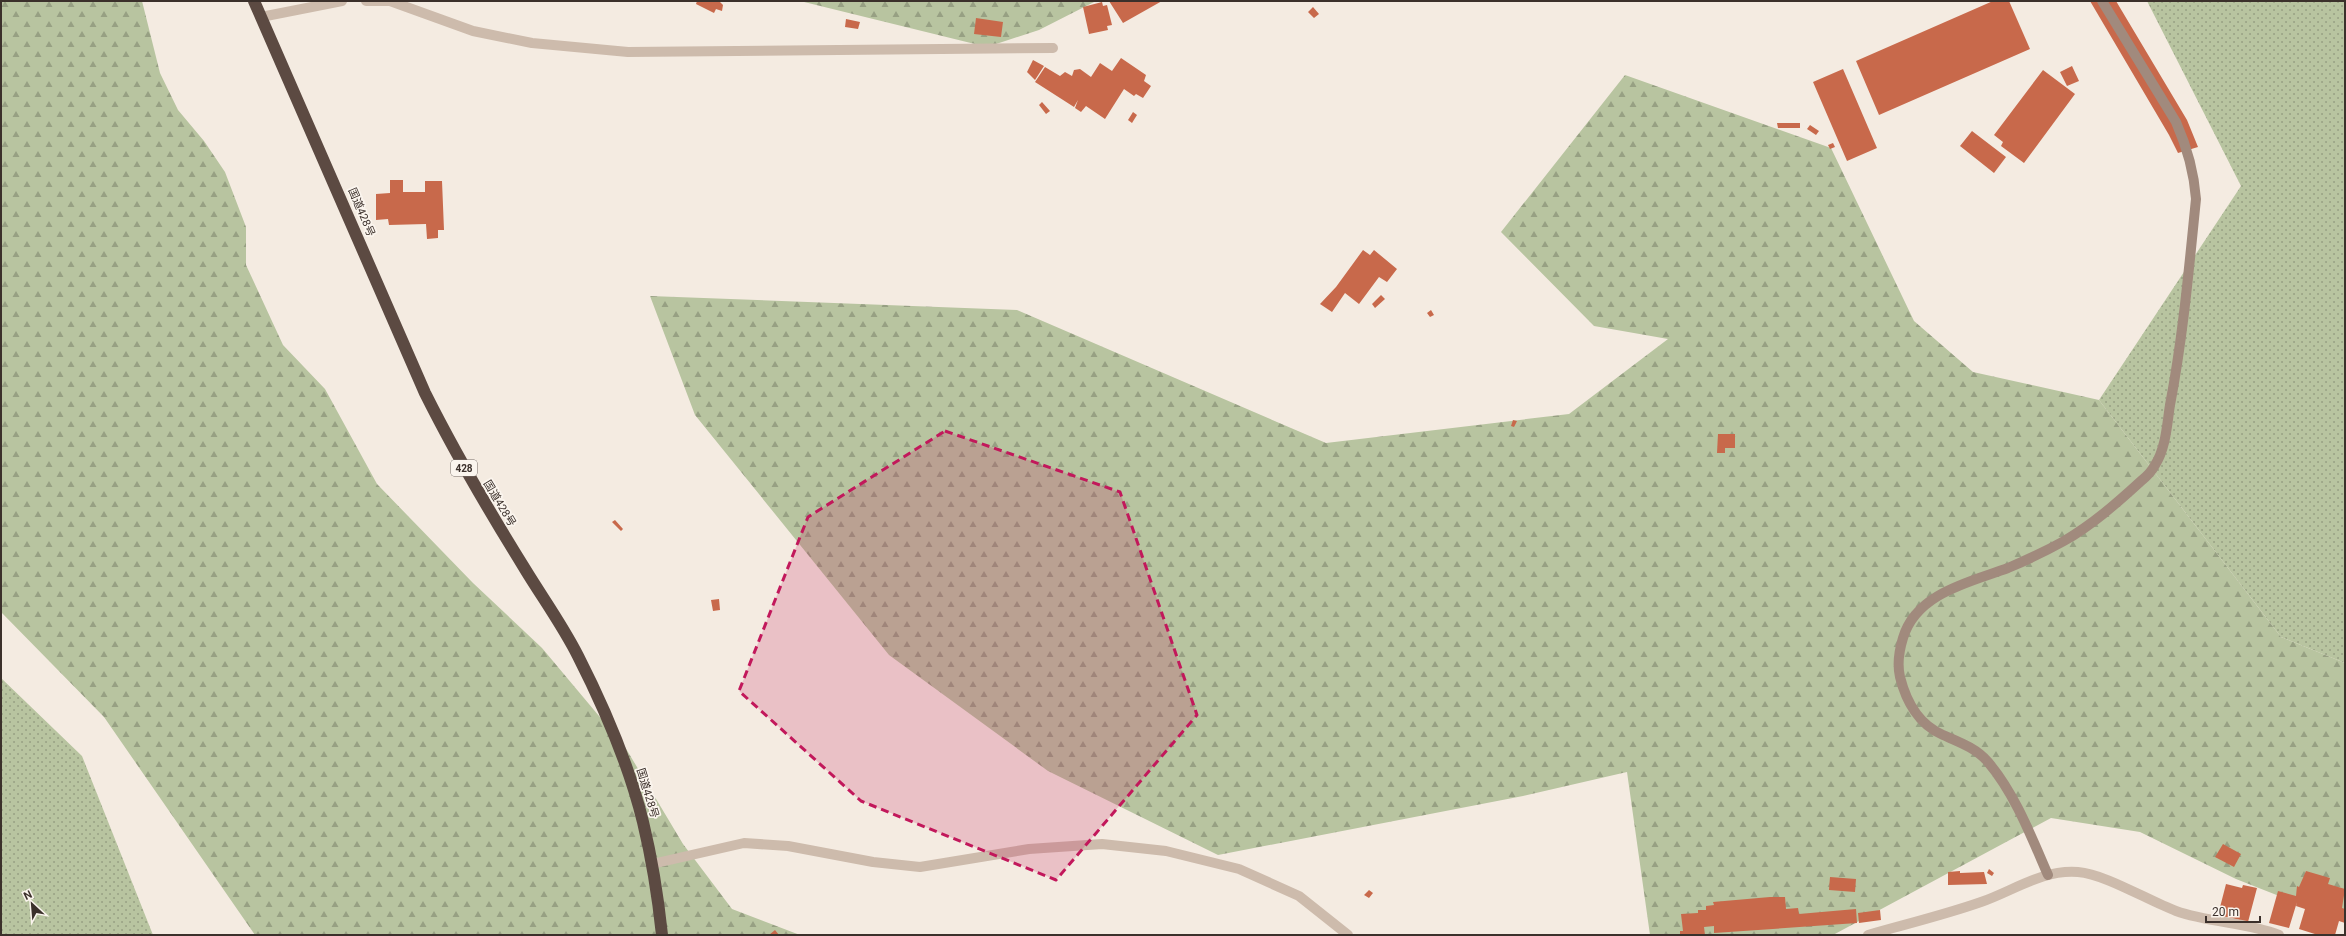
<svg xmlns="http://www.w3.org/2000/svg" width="2346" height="936" font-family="Roboto,'Noto Sans JP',sans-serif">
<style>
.green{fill:url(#green-dots)}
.forest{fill:url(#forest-firs)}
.building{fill:#c8694b}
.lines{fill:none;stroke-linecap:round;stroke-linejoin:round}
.street{stroke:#cdbbac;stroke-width:10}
.secondary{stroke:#a18a7d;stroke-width:10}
.highway{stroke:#5c4a42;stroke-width:12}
.marked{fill:#c2185b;fill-opacity:0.2;stroke:#c2185b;stroke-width:3;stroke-dasharray:8 5;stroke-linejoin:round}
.labels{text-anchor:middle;stroke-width:3.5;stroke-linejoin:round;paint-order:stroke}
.shield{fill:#fbf5ee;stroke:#756b66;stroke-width:1}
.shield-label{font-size:10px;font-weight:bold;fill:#3b302b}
.street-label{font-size:11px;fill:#3b302b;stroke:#fbf5ee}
</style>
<defs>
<pattern id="green-dots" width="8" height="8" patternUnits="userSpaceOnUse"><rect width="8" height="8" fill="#b8c4a0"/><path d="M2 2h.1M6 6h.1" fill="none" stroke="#97a083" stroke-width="1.8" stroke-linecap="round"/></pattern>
<pattern id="forest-firs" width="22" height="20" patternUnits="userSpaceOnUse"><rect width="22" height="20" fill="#b8c4a0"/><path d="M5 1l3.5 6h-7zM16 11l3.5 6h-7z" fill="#97a083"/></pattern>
</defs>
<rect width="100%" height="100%" fill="#f4ebe1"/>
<path class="green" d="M2147 1H2345V663L2281 637 2099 400 2241 186Z
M1 678 82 756 153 935H1Z"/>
<path class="forest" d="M1 1H142L160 73 178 110 204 141 225 172 246 227V265L283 345 325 389 377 484 473 583 542 648 625 747 683 844 732 909 800 935H255L104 717 1 612Z
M800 1H1096L1039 30 987 47Z
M1625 75 1831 148 1914 321 1973 372 2099 400 2281 637 2345 663V922L2236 879 2140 832 2051 818 1833 935H1650L1627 772 1523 796 1218 855 1048 771 889 655 695 415 650 296 1017 310 1326 443 1569 414 1668 339 1594 326 1501 232Z"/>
<path class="building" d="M697 1H719L723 5 722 11 716 9 714 13 696 4Z
M1109 1H1162L1123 23Z
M1993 1H2009L2030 49 1879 115 1856 61Z
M2090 1H2116L2187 120 2198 147 2178 153 2169 135Z
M1102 2 1103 6 1107 5 1112 25 1107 26 1108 30 1089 34 1083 7Z
M1313 7 1319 14 1314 18 1308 12Z
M976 18 1003 22 1001 37 974 34Z
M846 19 860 22 858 29 845 27Z
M1121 58 1146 75 1144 81 1151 86 1143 98 1136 94 1134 96 1124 89 1105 119 1086 106 1081 112 1075 108 1078 100 1074 107 1035 82 1045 67 1060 76 1065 72 1072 76 1074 70 1080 69 1091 77 1100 63 1112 71Z
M1033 60 1044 66 1035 80 1027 72Z
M2072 66 2079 81 2067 86 2060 72Z
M1843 69 1877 148 1847 161 1813 82Z
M2043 70 2075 94 2024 163 2001 146 2003 142 1994 135Z
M1042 102 1050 111 1046 114 1039 105Z
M1133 112 1137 115 1132 123 1128 120Z
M1777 123H1800V128H1778Z
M1810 125 1819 131 1816 135 1807 129Z
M1972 131 2006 157 1994 173 1960 146Z
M1833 143 1835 147 1830 149 1828 145Z
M390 180H403V192H425V181H442L444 230H438V238L427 239 426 224 389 225 388 219 376 220V194L390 193Z
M1363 250 1370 255 1374 250 1397 269 1387 282 1379 277 1359 304 1345 293 1332 312 1320 304 1336 287Z
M1381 295 1385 299 1375 308 1372 304Z
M1431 310 1434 315 1430 317 1427 313Z
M1513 420 1517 421 1514 427 1511 426Z
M1718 434H1735V448H1725V453H1717Z
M615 520 623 529 621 531 612 522Z
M719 599 720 610 713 611 711 600Z
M2223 844 2241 854 2234 867 2215 857Z
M1989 869 1994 873 1992 876 1987 873Z
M1960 871V873L1984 872 1987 884 1948 885V872Z
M2306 871 2330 878 2328 884 2345 889 2342 908 2345 909V923L2339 921 2335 935H2318L2299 929 2305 909 2296 906 2297 902 2289 928 2269 923 2278 891 2296 896 2297 886 2299 887Z
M1830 877 1856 879 1855 892 1829 890Z
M2226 884 2242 888 2243 885 2257 888 2248 922 2218 915Z
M1369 890 1373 893 1369 898 1364 895Z
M1770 897H1785L1786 909 1798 908 1799 914 1856 909 1857 923 1714 933V926L1704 927 1705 935H1680V931H1683L1681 914 1698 913V910H1706V906L1714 905 1713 902Z
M1880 910 1881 920 1859 923 1858 913Z
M775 930 779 935H769Z"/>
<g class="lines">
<path class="street" d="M366 1H390L473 31 532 43 628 52 1053 48
M261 17 342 1
M652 864 744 843 788 846 873 862 920 867 1029 849 1102 844 1166 851 1239 869 1299 896 1348 935
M1868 935C1906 924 1944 915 1981 902 2013 891 2043 869 2078 872 2105 874 2149 901 2176 911 2210 923 2246 922 2279 935"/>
<path class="secondary" d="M2048 875C2031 836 2015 794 1988 762 1976 748 1959 742 1943 735 1919 725 1906 701 1900 677 1897 664 1899 651 1903 638 1916 593 1970 582 2008 568 2027 560 2046 551 2064 541 2092 525 2117 503 2141 481 2146 477 2152 471 2155 465 2166 448 2167 424 2170 405 2183 337 2189 268 2196 199 2194 172 2187 147 2176 122L2102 1"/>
<path class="highway" d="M254 1 425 393C455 453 489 511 525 569 542 597 563 626 578 656 605 709 629 765 643 822 652 859 658 897 662 935"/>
</g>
<path class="marked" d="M945 431 1120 492 1197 715 1056 880 861 801 739 691 808 517Z"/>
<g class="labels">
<rect class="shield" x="451" y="460" width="26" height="16" rx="3"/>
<g class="shield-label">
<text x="464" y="472">428</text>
</g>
<g class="street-label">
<text transform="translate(362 212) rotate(67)" y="4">国道428号</text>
<text transform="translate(500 503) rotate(59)" y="4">国道428号</text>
<text transform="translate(648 793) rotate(73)" y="4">国道428号</text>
</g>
</g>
<rect width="2346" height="936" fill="none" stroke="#3b302b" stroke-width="4"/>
<g transform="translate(32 904) rotate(334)" stroke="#fbf5ee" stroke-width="3" paint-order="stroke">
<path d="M0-3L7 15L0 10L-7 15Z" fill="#3b302b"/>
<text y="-6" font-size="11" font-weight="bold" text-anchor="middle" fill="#3b302b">N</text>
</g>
<path d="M2206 916v6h54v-6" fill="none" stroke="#3b302b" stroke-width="2"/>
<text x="2212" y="916" font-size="12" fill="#3b302b" stroke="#fbf5ee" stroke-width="3" paint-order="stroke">20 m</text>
</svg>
